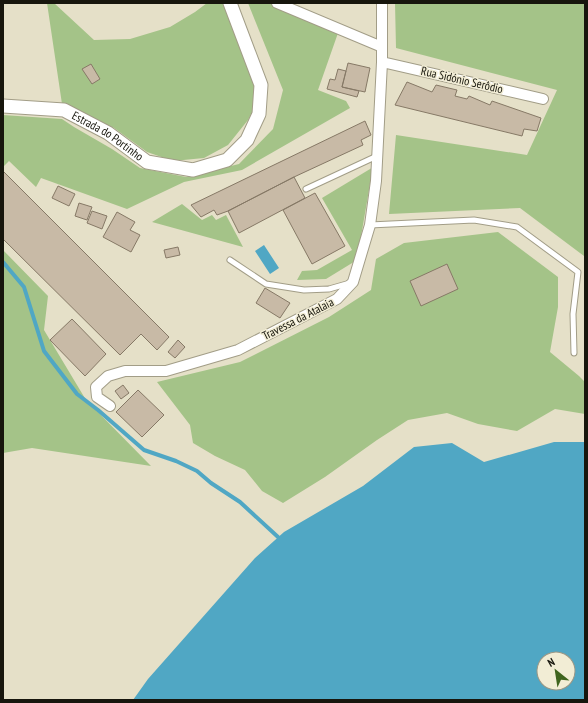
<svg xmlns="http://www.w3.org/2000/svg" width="588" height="703" font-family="'PT Sans Narrow',sans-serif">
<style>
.green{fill:#a4c388}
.water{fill:#50a7c4;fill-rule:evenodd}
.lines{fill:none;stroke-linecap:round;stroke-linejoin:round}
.stream{stroke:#50a7c4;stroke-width:4}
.building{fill:#c8baa6;stroke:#867966}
.service-casing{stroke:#a29d87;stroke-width:7}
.minor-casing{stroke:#a29d87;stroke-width:12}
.tertiary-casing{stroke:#a29d87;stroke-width:15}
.service{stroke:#fff;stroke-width:5}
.minor{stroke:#fff;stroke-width:10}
.tertiary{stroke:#fff;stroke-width:13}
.labels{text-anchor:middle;stroke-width:3;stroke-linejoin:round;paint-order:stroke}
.street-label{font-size:12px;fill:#17160d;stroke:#f2edd5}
</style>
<rect width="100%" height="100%" fill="#e5e0c8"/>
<path class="green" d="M47 3H54L94 40 130 39 170 27 195 12 207 3H230L259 79 258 101 248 120 228 145 204 158 173 161 147 152 114 128 62 104Z
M248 3H272L338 33 318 90 346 101 350 108 242 170 184 182 127 209 41 178 36 187 9 161 3 167V115L62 119 74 127 112 149 140 168 186 177 239 164 273 129 283 90Z
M395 3H585V255L584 256 520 208 389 214 396 135 527 155 557 90 396 48Z
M375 166 370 184 357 260 326 279 297 280 302 271 317 270 352 250 322 198Z
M182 204 202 220 212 215 216 220 226 215 243 247 152 222Z
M498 232 558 277V307L550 352 579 376 585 382V414L555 409 517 431 478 424 447 413 408 420 377 440 325 477 283 503 262 491 245 470 215 456 193 443 190 425 157 382 240 362 329 317 371 290 376 259 404 243Z
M3 250 48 296 44 330 86 400 151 466 32 448 3 453Z"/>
<path class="water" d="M264 245 279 268 270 274 255 251Z
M554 442H585V700H133L148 679 255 558 284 532 363 486 414 447 452 443 484 462ZM544 659H568V683H544Z"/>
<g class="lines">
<path class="stream" d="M3 262 24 287 44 351 77 394 98 410 144 450 176 461 197 471 211 483 240 502 278 537"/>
</g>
<path class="building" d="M348 63 370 68 365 92 342 87Z
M91 64 100 79 92 84 82 69Z
M338 69 346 71 342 87 359 91 357 97 327 89 330 79 335 80Z
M407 82 432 92 436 85 457 90 455 96 467 99 469 96 490 105 492 101 541 118 537 131 524 129 522 136 395 105Z
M365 121 371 135 361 140 363 145 294 177 228 211 217 215 214 210 201 217 191 205Z
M3 171 169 337 157 350 141 334 120 355 3 239Z
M294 177 305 198 239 233 228 211Z
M58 186 75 194 69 206 52 198Z
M315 193 345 246 312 264 283 210Z
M79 203 92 207 87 220 75 216Z
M92 211 107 216 102 229 87 223Z
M117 212 135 222 130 230 140 235 131 252 103 237Z
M178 247 180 255 166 258 164 250Z
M447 264 458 289 421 306 410 281Z
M265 288 290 303 280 318 256 303Z
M72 319 106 354 85 376 50 340Z
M178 340 185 347 175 358 168 352Z
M123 385 129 393 121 399 115 391Z
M138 390 164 415 142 437 116 412Z"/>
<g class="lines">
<g class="service-casing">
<path id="service" d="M306 189 377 156
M370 225 474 220 517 227 578 272 573 314 574 353
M230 260 266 284 304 290 329 289 350 283"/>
</g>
<g class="minor-casing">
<path id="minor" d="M277 3 382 47
M382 62 543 99
M110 406 97 397 96 387 108 376 125 371H166L238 350 337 299 353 282 370 225 376 181 382 62V3"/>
</g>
<g class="tertiary-casing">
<g id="tertiary">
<path id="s1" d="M3 106 64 110 108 133 147 162 193 170 227 160 247 140 259 114 261 85 230 3"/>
</g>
</g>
<use href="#service" class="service"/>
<use href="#minor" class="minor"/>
<use href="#tertiary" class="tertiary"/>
</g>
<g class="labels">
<g class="street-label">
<text transform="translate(462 80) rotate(13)" y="4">Rua Sidónio Serôdio</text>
<text dy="4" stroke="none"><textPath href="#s1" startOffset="112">Estrada do Portinho</textPath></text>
<text transform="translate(298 319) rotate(-27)" y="4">Travessa da Atalaia</text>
</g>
</g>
<rect width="588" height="703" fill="none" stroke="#17160d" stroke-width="8"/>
<g transform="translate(556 671) rotate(330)"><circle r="19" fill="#f2edd5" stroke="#9a9785"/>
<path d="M0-3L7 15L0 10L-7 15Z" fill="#3f641d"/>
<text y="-6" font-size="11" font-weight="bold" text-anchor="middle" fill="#17160d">N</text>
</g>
</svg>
